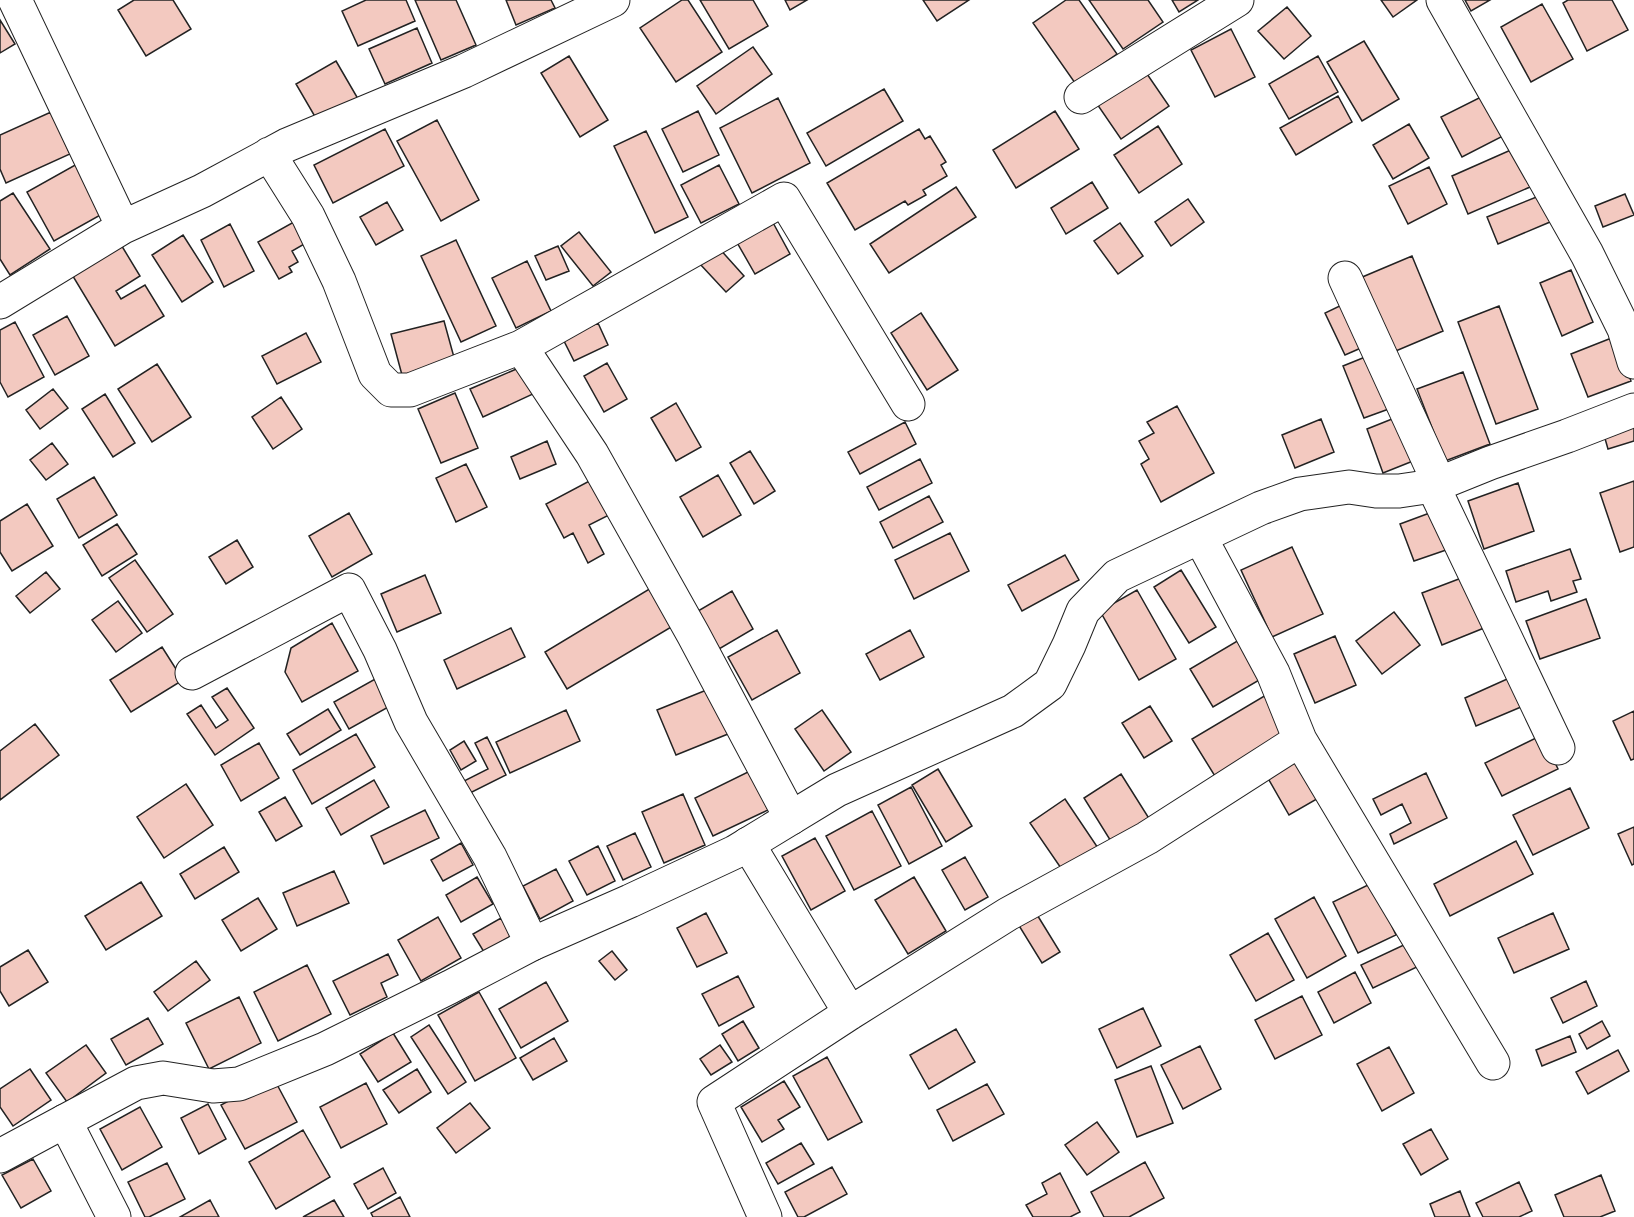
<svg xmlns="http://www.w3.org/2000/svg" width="1634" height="1217" font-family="'Golos Text',sans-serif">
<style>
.building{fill:#f3c9c0;stroke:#222;stroke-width:1.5}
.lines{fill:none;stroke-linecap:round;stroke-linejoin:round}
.minor-casing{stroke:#222;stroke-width:35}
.tertiary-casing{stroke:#222;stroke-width:35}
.minor{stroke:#fff;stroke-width:33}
.tertiary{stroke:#fff;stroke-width:33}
</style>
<rect width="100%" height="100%" fill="#fff"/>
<path class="building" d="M134 0H173L191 29 146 56 118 10Z
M366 0H406L415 21 358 46 342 11Z
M415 0H456L476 45 441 60Z
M506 0H551L555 8 516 25Z
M682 0H688L722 52 676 82 640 28Z
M700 0H753L768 26 729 49Z
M785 0H807L790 10Z
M923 0H969L937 21Z
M1066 0H1079L1117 54 1075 83 1033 23Z
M1089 0H1148L1163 22 1123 49Z
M1172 0H1198L1179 12Z
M1381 0H1417L1393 17Z
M1465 0H1490L1471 11Z
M1568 0H1612L1628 30 1587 51 1563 3Z
M1542 4 1573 59 1531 82 1501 27Z
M1287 7 1311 36 1284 59 1258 31Z
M0 20 15 44 0 53Z
M417 28 432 63 385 84 369 49Z
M1231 29 1255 77 1215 97 1191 50Z
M1364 41 1399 99 1362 121 1327 62Z
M753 47 772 74 716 114 697 86Z
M569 56 608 120 580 137 541 73Z
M1318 56 1338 92 1289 119 1269 84Z
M336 61 361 104 321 127 296 84Z
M1145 71 1169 106 1121 139 1097 104Z
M884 89 903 121 826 166 807 133Z
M1338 96 1352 122 1296 155 1280 128Z
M1483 96 1503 136 1462 157 1441 117Z
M778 98 810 163 752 193 720 128Z
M698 111 719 155 683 172 662 129Z
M1055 111 1079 149 1016 188 993 150Z
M51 112 70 154 6 183 0 169V135Z
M437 120 479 200 441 221 397 141Z
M1409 124 1429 158 1393 179 1373 145Z
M1158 126 1182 164 1139 193 1114 155Z
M385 129 404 166 333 203 314 165Z
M919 129 925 139 930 136 946 162 941 165 947 176 923 190 926 195 908 205 905 201 855 230 827 183Z
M646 131 688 217 655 233 614 146Z
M1513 149 1530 187 1468 214 1452 176Z
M77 164 104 213 54 241 27 192Z
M719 165 739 204 701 223 681 185Z
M1429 167 1447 204 1408 224 1389 186Z
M1092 182 1108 208 1066 234 1051 208Z
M956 187 976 217 889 273 870 244Z
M13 193 50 249 10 275 0 259V201Z
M1625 194 1634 215 1603 227 1595 206Z
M1539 196 1550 222 1498 244 1487 217Z
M1188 199 1204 222 1171 246 1155 222Z
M387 202 403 230 376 245 360 217Z
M301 218 313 239 292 251 298 262 289 267 292 272 279 279 258 242Z
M771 219 790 254 755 274 735 239Z
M1120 223 1143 256 1118 274 1094 241Z
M230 224 254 271 224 287 201 240Z
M579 232 611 272 593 286 561 246Z
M183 235 213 282 182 302 152 255Z
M456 240 496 326 461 342 421 256Z
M120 243 140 276 116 291 121 299 145 285 164 316 115 346 71 273Z
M558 246 569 271 546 280 535 256Z
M718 247 744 276 726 292 700 264Z
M1412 256 1443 331 1391 353 1360 278Z
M527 261 551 311 516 328 492 278Z
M1571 270 1593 322 1562 336 1540 283Z
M1350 301 1370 344 1345 355 1325 313Z
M1499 306 1538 409 1496 424 1458 322Z
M921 313 958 370 927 390 891 333Z
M67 316 89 356 55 375 33 335Z
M444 321 455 361 402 375 391 334Z
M15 322 44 377 8 397 0 382V330Z
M598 323 608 345 574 361 563 339Z
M306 333 321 362 277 384 262 356Z
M1614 337 1631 381 1588 397 1571 354Z
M1375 353 1397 406 1364 418 1343 366Z
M607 363 627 399 604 412 584 376Z
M157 364 191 417 152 442 118 389Z
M521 367 533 394 483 417 470 389Z
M1463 372 1490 444 1445 461 1417 389Z
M53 389 68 408 40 429 26 410Z
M455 393 478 448 441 463 418 409Z
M105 394 135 443 113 457 82 409Z
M281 397 302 429 273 449 252 417Z
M676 403 701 447 676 461 651 418Z
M1177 406 1214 473 1161 502 1141 464 1149 459 1139 441 1154 433 1147 422Z
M1402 415 1418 459 1383 473 1367 429Z
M1634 418V441L1608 449 1602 428Z
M1321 419 1334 452 1295 468 1282 435Z
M905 422 916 444 860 474 848 452Z
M547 441 556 464 520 479 511 457Z
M52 443 68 464 46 480 30 460Z
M750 451 775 491 754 504 730 463Z
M920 459 932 483 879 510 867 487Z
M466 464 487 507 456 522 436 478Z
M718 475 741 515 703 537 680 497Z
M94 477 117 515 79 538 57 499Z
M595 478 613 513 589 525 604 554 588 563 573 533 564 538 546 504Z
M1634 481V547L1620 552 1600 493Z
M1518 483 1534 531 1484 549 1468 501Z
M929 496 943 522 893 548 880 522Z
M27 504 53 546 12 571 0 552V521Z
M1435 511 1449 549 1414 561 1400 524Z
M349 513 372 554 332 577 309 536Z
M117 524 137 554 102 576 83 545Z
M950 533 969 571 914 599 895 560Z
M237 540 253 567 226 584 209 557Z
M1292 547 1323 614 1272 637 1241 570Z
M1570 549 1581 579 1573 581 1577 592 1551 601 1548 591 1516 602 1506 571Z
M1065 555 1079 580 1022 611 1008 585Z
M135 560 173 614 147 632 109 578Z
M1181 570 1216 627 1189 643 1154 587Z
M46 572 60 589 30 613 16 596Z
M425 575 441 613 397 632 381 594Z
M1464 577 1484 628 1442 645 1422 593Z
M651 588 673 626 567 689 545 652Z
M1137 590 1176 659 1139 680 1100 611Z
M732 591 753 629 719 649 698 611Z
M1586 599 1600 638 1540 659 1526 621Z
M118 601 142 633 116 652 92 620Z
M1394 612 1420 645 1382 674 1356 641Z
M332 623 358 671 302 702 285 672 291 648Z
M511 628 525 657 457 689 444 660Z
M777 630 800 673 752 700 728 657Z
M910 630 924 657 880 680 866 654Z
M1335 636 1356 685 1315 703 1294 654Z
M1239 640 1261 679 1213 707 1190 669Z
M162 647 183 680 131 712 110 680Z
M1516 675 1528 704 1476 726 1465 698Z
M377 678 392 705 349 729 334 702Z
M227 688 254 728 215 755 187 714 201 705 216 728 228 720 212 697Z
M709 689 728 734 676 755 657 710Z
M1266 695 1291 738 1218 781 1192 739Z
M1150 706 1172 741 1144 758 1122 723Z
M328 709 341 730 300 755 287 734Z
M566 710 580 741 510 773 496 742Z
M822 710 851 752 824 771 795 729Z
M1634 711V759L1631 760 1613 721Z
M35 724 59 755 0 800V751Z
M356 734 375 767 312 804 293 770Z
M1542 735 1558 769 1502 796 1485 763Z
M487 737 506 775 470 793 464 781 488 769 475 743Z
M464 741 476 761 461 770 450 750Z
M259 743 279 778 241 801 221 765Z
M1305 750 1329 792 1289 815 1265 773Z
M938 769 972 826 946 842 912 785Z
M750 771 768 810 713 836 695 798Z
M1426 773 1447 818 1394 844 1390 834 1411 823 1402 804 1381 815 1373 799Z
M1121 774 1150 820 1112 843 1084 798Z
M374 780 389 807 341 835 326 808Z
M186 784 213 825 164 858 137 817Z
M911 787 942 846 909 864 878 805Z
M1570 788 1589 828 1533 855 1513 815Z
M683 794 705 845 664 863 642 812Z
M285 797 302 826 276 841 259 812Z
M1065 799 1100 851 1065 874 1030 823Z
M425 810 439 838 384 864 371 836Z
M872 811 901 866 854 890 826 836Z
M1634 827V864L1632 865 1618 834Z
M635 833 651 867 623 880 607 846Z
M815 838 845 891 811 910 782 856Z
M1516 841 1533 874 1450 916 1434 884Z
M461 843 473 865 443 881 431 860Z
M598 846 615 881 587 895 569 861Z
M224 847 239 872 195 899 180 874Z
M965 857 988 897 965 910 942 870Z
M556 869 573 901 540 919 523 886Z
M334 871 349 903 297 926 283 893Z
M477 877 493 904 461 922 446 895Z
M914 877 946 931 908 954 875 900Z
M141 882 162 916 106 950 85 916Z
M1372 883 1396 935 1358 953 1333 902Z
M1314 897 1346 956 1307 978 1275 919Z
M258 898 277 929 241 951 222 920Z
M706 913 727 953 697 967 677 928Z
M1036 913 1060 952 1042 963 1018 924Z
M1553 913 1569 949 1514 973 1498 938Z
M438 917 461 958 421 981 398 940Z
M501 918 511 936 484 952 473 934Z
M1268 933 1294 980 1256 1001 1230 955Z
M1408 943 1419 966 1373 988 1361 965Z
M28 950 48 982 9 1006 0 991V967Z
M612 951 627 970 615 980 599 961Z
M388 954 398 975 381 983 387 997 350 1015 333 981Z
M196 961 210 980 168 1011 154 992Z
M307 965 331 1014 278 1041 254 992Z
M1355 972 1371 1003 1334 1023 1318 992Z
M738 976 754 1007 719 1026 702 994Z
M1586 981 1597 1006 1563 1023 1551 998Z
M546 982 568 1021 521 1048 499 1009Z
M479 992 516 1058 475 1081 438 1015Z
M1302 996 1322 1035 1275 1059 1255 1020Z
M239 997 261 1043 209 1069 186 1023Z
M1143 1008 1161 1046 1117 1068 1099 1029Z
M148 1018 163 1044 126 1065 111 1039Z
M743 1021 759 1048 738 1061 722 1034Z
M1602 1021 1610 1036 1587 1049 1579 1034Z
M429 1025 466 1082 448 1094 411 1037Z
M956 1029 975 1062 929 1089 910 1055Z
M393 1033 411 1062 378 1082 360 1054Z
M1570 1036 1576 1052 1542 1066 1536 1050Z
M554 1038 567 1061 533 1080 520 1058Z
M86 1045 106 1073 67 1102 46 1073Z
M720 1045 732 1062 711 1075 700 1059Z
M1200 1046 1221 1089 1183 1109 1161 1065Z
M1389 1047 1414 1093 1382 1111 1357 1064Z
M1618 1050 1629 1071 1588 1094 1576 1072Z
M827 1057 862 1122 828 1140 793 1076Z
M1151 1066 1173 1123 1137 1137 1115 1080Z
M30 1069 51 1100 13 1126 0 1107V1089Z
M417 1069 431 1092 399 1113 383 1090Z
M273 1077 297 1122 245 1149 221 1105Z
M784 1081 800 1107 778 1120 784 1129 762 1142 741 1107Z
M366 1083 387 1124 341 1148 320 1107Z
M987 1084 1004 1114 953 1141 937 1110Z
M470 1103 490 1128 456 1153 437 1128Z
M208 1104 226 1139 199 1154 181 1118Z
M140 1107 162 1147 122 1170 100 1129Z
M1097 1122 1119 1152 1087 1175 1065 1145Z
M1431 1129 1448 1159 1421 1175 1403 1144Z
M303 1130 330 1177 276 1209 249 1162Z
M801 1143 814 1164 778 1184 766 1163Z
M33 1159 51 1191 21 1208 2 1175Z
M1145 1162 1164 1198 1129 1217H1104L1091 1192Z
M167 1163 185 1199 149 1217H145L128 1182Z
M832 1167 847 1194 804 1217H798L785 1192Z
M383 1168 396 1193 368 1209 354 1184Z
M1060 1173 1080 1212 1070 1217H1033L1026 1205 1047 1194 1042 1183Z
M1601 1175 1615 1211 1600 1217H1564L1555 1195Z
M1519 1182 1532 1211 1519 1217H1483L1476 1203Z
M1460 1191 1470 1217H1435L1430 1204Z
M400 1197 410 1217H373L371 1213Z
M210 1200 219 1217H180Z
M334 1200 344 1217H303Z"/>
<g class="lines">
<g class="minor-casing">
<path id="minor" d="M15 0 123 227
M1443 0 1587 254 1624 329 1634 362
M1081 97 1237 0
M269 154 308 216 339 281 375 374 391 390H410L521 347 784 199 908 404
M1345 278 1439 483
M0 302 123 227 202 191 287 145 464 71 613 0
M521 347 592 454 693 634 791 818
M1433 486 1558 748
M1200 537 1273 673 1300 740 1493 1063
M192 673 349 590 380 650 411 722 490 857 532 944
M748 844 850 1013
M0 1156 65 1121
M765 1217 714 1102 850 1013 1008 914 1147 838 1300 740"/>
</g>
<g class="tertiary-casing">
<path id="tertiary" d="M114 1217 65 1121 136 1083 163 1078 213 1086 239 1084 325 1049 450 987 532 944 630 901 735 852 837 790 1013 711 1050 684 1069 645 1083 611 1117 576 1261 508 1300 494 1349 487 1376 491H1399L1433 486 1490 463 1567 436 1634 410"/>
</g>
<use href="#minor" class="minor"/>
<use href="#tertiary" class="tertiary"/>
</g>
</svg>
